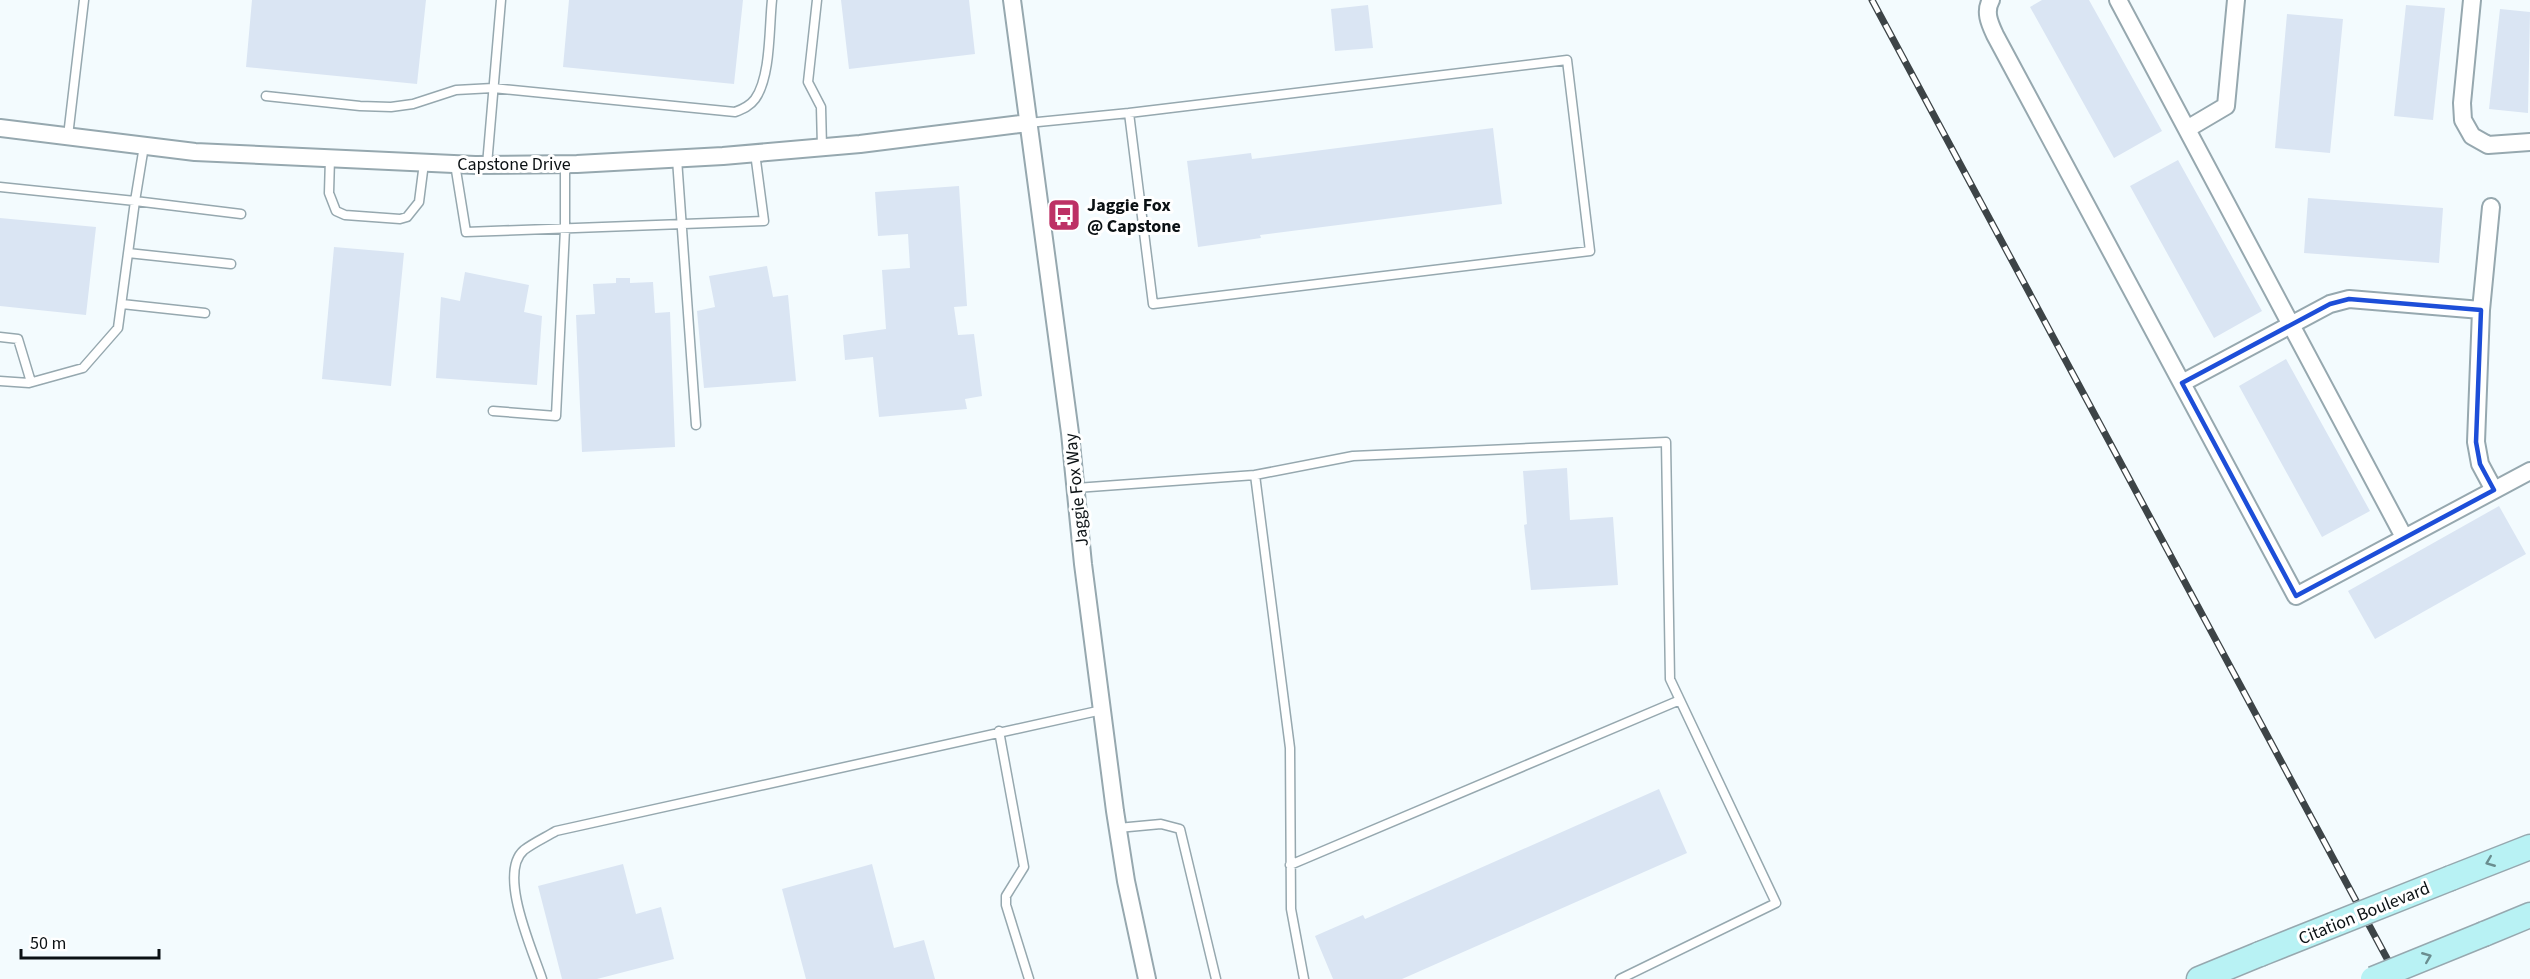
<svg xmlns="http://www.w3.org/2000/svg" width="2530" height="979" font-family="'Source Sans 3',sans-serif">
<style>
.building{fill:#dae5f3}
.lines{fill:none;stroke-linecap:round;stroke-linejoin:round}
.service-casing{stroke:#96a8af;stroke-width:11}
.minor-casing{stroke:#96a8af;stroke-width:20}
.secondary-casing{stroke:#96a8af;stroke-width:27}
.service{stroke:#fff;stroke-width:8}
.minor{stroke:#fff;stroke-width:16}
.secondary{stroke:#b8f2f4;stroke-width:24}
.rail-casing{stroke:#3d4447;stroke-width:7}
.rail{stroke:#fff;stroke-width:4.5;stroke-dasharray:14;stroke-linecap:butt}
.secondary-bridge-casing{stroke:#96a8af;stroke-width:27;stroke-linecap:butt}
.secondary-bridge{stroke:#b8f2f4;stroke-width:24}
.oneway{stroke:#6a8d8f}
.marked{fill:none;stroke:#1d4ed8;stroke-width:4.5;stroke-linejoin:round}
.labels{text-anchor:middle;stroke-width:6;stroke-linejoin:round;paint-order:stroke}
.street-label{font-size:18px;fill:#0b1114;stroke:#fff}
.poi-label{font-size:18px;font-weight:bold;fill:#0b1114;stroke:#fff;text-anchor:start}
</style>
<rect width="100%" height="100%" fill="#f3fbfe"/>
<path class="building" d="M252 0H426L417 84 246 67Z
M569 0H743L734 84 563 67Z
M841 0H969L975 54 849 69Z
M2042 0H2089L2162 131 2114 158 2030 7Z
M1368 5 1373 48 1335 51 1331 9Z
M2406 5 2445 8 2433 120 2394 116Z
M2500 9 2530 12 2528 113 2489 109Z
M2287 14 2343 19 2330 153 2275 148Z
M1493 128 1502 204 1260 235 1261 238 1198 247 1187 161 1251 153 1252 159Z
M2178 160 2262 311 2214 338 2130 186Z
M959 186 967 306 954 307 958 335 974 334 982 396 965 399 967 409 879 417 873 357 845 360 843 335 886 329 882 270 910 268 908 234 878 236 875 192Z
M2308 198 2443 208 2439 263 2304 253Z
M0 218 96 227 86 315 0 306Z
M334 247 404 253 391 386 322 379Z
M767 266 773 297 788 295 796 381 704 388 697 311 715 307 709 276Z
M465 272 529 285 524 312 542 316 537 385 436 378 441 297 460 301Z
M616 278H630V283L653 282 655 313 670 312 675 447 582 452 576 315 595 314 593 284 616 283Z
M2286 359 2370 511 2322 537 2239 386Z
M1567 468 1570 520 1613 517 1618 585 1531 590 1524 525 1527 524 1523 471Z
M2499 506 2526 554 2375 639 2348 591Z
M1659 789 1687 853 1402 979H1333L1315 936 1363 915 1365 919Z
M623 864 636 914 661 907 674 959 597 979H562L538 886Z
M872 864 894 948 924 940 935 979H806L782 889Z"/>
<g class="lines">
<g class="service-casing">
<path id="service" d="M817 0 808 82 821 107 822 147
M1567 60 1590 251 1153 304 1129 113Z
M266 96 360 106 391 107 413 104 456 90 493 88 735 112C743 109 750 106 755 99 771 77 769 27 772 0
M1028 123 1129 113
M68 136 84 0
M330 158 329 193 336 211 345 215 400 219 407 217 419 202 424 163
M677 159 696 425
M455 164 466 232 764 221 755 153
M487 165 501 0
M0 187 135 201 144 146
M128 253 231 264
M122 304 205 313
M0 337 18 339 31 382
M0 381 29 383 83 368 118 328 135 201 241 214
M493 411 556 416 565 229V164
M1255 475 1353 456 1666 442 1670 679 1776 903 1620 979
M1076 488 1255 475 1290 748 1291 909 1304 979
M999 731 1024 867 1006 896V905L1029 979
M1118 828 1161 824 1180 829 1216 979
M1290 865 1680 700
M542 979C533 951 497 873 524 850 533 843 546 837 556 831L1102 710"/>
</g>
<g class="minor-casing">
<path id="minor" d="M1012 0 1070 433 1083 564 1115 811 1126 881 1147 979
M1991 0C1984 12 1990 24 1995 35L2296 596 2530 471
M2118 0 2404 537
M2472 0 2462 103 2463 120 2472 136 2488 145 2530 142
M0 128 195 152 475 165 577 164 723 156 860 144 1028 123
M2187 129 2226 106 2236 0
M2491 207 2481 310 2476 442 2480 464 2494 490
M2182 383 2330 304 2349 299 2481 310"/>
</g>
<g class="secondary-casing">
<path id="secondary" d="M2451 878 2530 847
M2484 934 2530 915
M2199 979 2260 954"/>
</g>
<use href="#service" class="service"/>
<use href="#minor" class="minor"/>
<use href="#secondary" class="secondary"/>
<g class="rail-casing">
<path id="rail" d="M1872 0 2398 979"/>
</g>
<use href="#rail" class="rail"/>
<g class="secondary-bridge-casing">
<path id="secondary-bridge" d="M2260 954 2451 878
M2373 979 2484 934"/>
</g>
<use href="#secondary-bridge" class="secondary-bridge"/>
</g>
<defs><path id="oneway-chevron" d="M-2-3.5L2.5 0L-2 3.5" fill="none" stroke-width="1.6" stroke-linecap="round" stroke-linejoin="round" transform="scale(1.5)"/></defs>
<g class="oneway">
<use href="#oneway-chevron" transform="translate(2490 862) rotate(158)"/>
<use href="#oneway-chevron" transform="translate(2427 957) rotate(-22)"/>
</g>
<path class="marked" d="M2349 299 2481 310 2476 442 2480 464 2494 490 2296 596 2182 383 2330 304Z"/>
<defs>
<g id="bus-square" transform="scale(1.725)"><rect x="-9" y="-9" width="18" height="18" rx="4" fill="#bd3165" stroke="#fff"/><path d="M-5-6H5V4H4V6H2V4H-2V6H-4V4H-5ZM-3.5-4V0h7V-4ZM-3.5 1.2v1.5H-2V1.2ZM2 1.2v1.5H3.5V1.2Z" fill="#fff"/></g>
</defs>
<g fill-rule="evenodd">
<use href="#bus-square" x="1064" y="215"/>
</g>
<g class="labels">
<g class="street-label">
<text x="514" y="170">Capstone Drive</text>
<text transform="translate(1076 490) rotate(-96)" y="6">Jaggie Fox Way</text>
<text transform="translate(2364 913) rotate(-22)" y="6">Citation Boulevard</text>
</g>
<g class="poi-label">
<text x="1087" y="211">Jaggie Fox<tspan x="1087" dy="21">@ Capstone</tspan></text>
</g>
</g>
<path d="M21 949v9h138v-9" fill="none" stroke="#0b1114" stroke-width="3"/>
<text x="30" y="949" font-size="18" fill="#0b1114" stroke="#ffffff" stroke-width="4.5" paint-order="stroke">50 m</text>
</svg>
